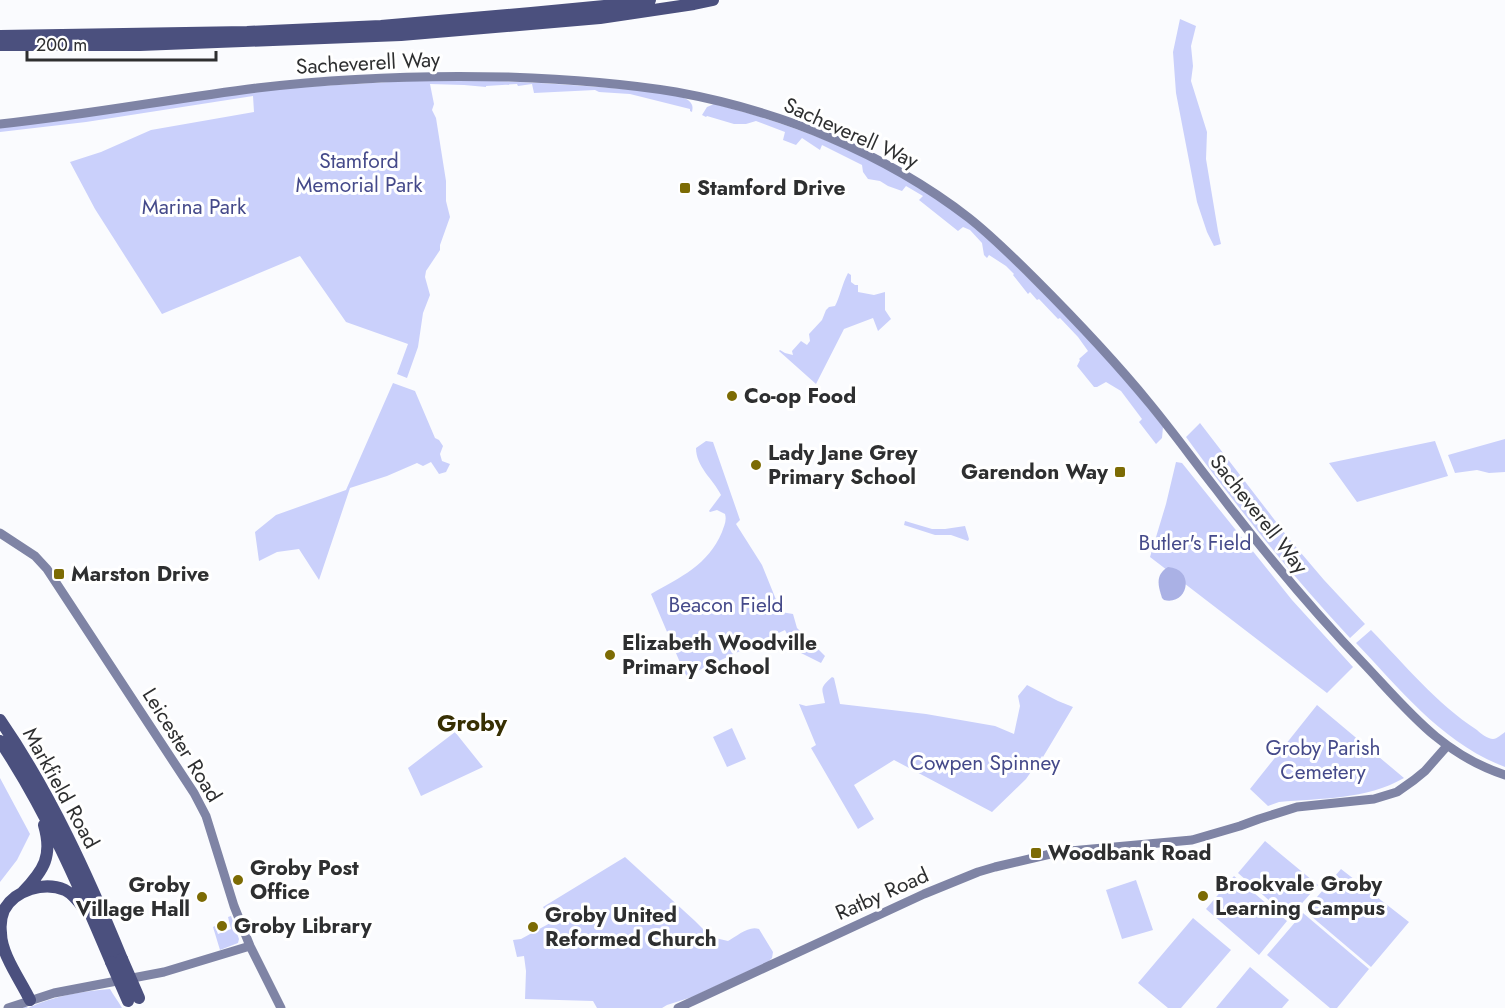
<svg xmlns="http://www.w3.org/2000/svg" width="1505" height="1008" font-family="Jost,sans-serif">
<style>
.green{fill:#cad0fb}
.water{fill:#aab1e5}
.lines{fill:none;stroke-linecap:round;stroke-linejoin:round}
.secondary{stroke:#7f84a5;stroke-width:9}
.highway{stroke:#4b507e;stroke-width:12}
.highway-bridge{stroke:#4b507e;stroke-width:12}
.poi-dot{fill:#7c6b04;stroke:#fff;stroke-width:2}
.labels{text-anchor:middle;stroke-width:6;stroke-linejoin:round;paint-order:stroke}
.street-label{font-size:21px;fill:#2e2f30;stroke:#fff}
.park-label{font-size:21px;fill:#454a8a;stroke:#fff}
.poi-label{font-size:21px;font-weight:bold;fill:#2e2f30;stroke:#fff;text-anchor:start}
.quarter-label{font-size:24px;font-weight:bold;fill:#372f03;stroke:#fff}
</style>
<rect width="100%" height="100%" fill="#fafbfe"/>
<path class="green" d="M1180 19 1196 26 1191 46 1193 66 1191 81 1207 132 1206 159 1218 231 1221 244 1214 246 1207 232 1197 202 1176 93 1173 52Z
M474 80C528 82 581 85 634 90 646 91 680 94 688 100 693 104 693 107 692 112L690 111V109L630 94 599 92 595 90 534 93 532 84 518 86 517 84 486 86V87L464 85 430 84 434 104 432 110 436 118 446 181V201L450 217 440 245V250L426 271 425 277 430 295 423 313 418 347 407 378 397 374 408 344 346 322 300 256 162 314 95 209 70 162 101 152 151 130 254 112 253 96 86 122 0 132V127L252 92 301 87 407 81Z
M714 104C798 125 881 158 951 209 983 232 1010 260 1038 288 1082 332 1125 377 1163 427L1162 438 1156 444 1139 422 1142 419 1121 391 1106 382 1097 387H1094L1077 366 1080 360 1079 359 1088 351 1078 337 1060 318 1058 319 1039 299 1037 300 1030 292 1028 294 1013 275 1014 274 1006 266 989 255 987 258 984 255 982 243 970 230 963 227 958 231 919 200 923 196 906 186 902 191 888 186 880 181 868 179 863 172 862 165 822 145 820 150 802 138 796 145 783 140 785 132 756 121 746 124H734L707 116 706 117 702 115 707 107Z
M848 273 851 275V282L855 285H858V292L874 295 885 292V310L891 319 878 331 873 318 844 329 816 384 779 351 780 350 785 353 793 355 792 351 801 341 807 345 810 341 809 334 822 320 826 310 829 307 835 306C840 297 842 284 848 273Z
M393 383 415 391 435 438 439 440 443 446 440 454 442 461 450 464 446 472 439 474 431 462 423 466 417 463 387 476 350 488 319 580 299 549 277 552 259 561 255 532 276 515 346 490Z
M1200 423 1290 540 1324 580 1365 624 1350 638C1291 575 1237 507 1186 437Z
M1505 439V472L1489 473 1477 470 1455 473 1448 455Z
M706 441 713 442 740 520 736 524 762 565 781 612 793 614 797 628 825 656 821 663 795 650 785 630 687 676 684 672 651 594C681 577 708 565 722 532 724 526 727 521 725 514L717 510 710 512 709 511 721 495C713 479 696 467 696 448Z
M1435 441 1448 476 1357 502 1329 463Z
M1176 462 1182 463 1292 600 1353 667 1327 693 1150 557 1166 504Z
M905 521 932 529H945L965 526 969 539 968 541 951 535H935L904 525Z
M1371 630C1405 665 1436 703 1477 730 1480 733 1488 739 1493 739 1497 739 1502 734 1505 732V767C1442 743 1401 690 1356 643Z
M832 677 834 678 840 704 926 714 995 726 1014 734 1020 706 1018 696 1027 685 1058 701 1073 707 1043 757 1042 756 1026 779 992 812 894 760 854 785 874 819 858 829 811 748 816 745 799 704 806 706 825 703C822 687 819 689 832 677Z
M1317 705 1404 778C1366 800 1321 798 1279 802L1268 806 1250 789Z
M732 728 746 759 727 767 713 737Z
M455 732 483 767 421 796 408 768Z
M0 778 30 834 17 860 0 882Z
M1265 841 1318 885 1289 918 1238 873Z
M625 857 695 921 711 937 728 941C737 936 749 925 759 929L773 952 772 958 768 962 692 997 667 1005 662 1008H597L593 1001 525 999 526 971 524 956 517 957 513 940 521 939 552 922 543 907Z
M1341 869 1409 922 1371 967 1305 911Z
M1234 876 1287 921 1259 955 1206 909Z
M1136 880 1153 930 1122 939 1106 890Z
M1303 913 1369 969 1337 1008H1330L1267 955Z
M231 916 239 939 238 943 220 950 213 927 215 926 218 934 231 929 228 917Z
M1193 918 1231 950 1181 1008H1168L1138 983Z
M1250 967 1289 1000 1282 1008H1216Z
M110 989C114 996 118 1001 122 1008H12L24 1005 28 1008C54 996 82 991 110 989Z"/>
<path class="water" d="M1168 567C1196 569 1188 606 1164 600L1162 598C1158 585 1155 575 1168 567Z"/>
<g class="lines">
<path class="secondary" d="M0 124C86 115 171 99 257 88 340 78 424 75 507 77 563 79 621 83 676 92 781 111 885 153 969 218 993 237 1014 258 1035 279 1075 319 1114 360 1150 404 1173 432 1194 461 1216 489 1263 551 1312 610 1366 666 1410 713 1442 754 1505 775
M0 533 35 556 47 569 194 793 206 816 234 906 250 946 281 1008
M8 1008 54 993 164 972 250 946
M678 1008 924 894 978 872 995 867 1059 852 1192 840 1240 826 1259 819 1297 807 1374 799 1397 792 1414 780 1425 771 1447 746"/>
<path class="highway" d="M0 36 247 32 381 26 531 13 625 4 650 0
M0 45H140L401 35 600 18 694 4 713 0
M0 720C51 794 88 876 122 959
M0 741C46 810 79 886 111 962
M23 892C44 870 53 856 44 825
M30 1000C21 981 1 954 1 933 0 925 1 917 4 910 15 890 44 881 65 890 73 894 79 902 84 909"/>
<path class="highway-bridge" d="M122 959 139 998
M111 962 128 1001"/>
</g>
<g class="poi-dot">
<rect x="679" y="182" width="12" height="12" rx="3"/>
<circle cx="732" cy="396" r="6"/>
<circle cx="756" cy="465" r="6"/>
<rect x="1114" y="466" width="12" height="12" rx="3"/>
<rect x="53" y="568" width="12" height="12" rx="3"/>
<circle cx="610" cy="655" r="6"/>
<rect x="1030" y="847" width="12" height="12" rx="3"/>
<circle cx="238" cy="880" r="6"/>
<circle cx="1203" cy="896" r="6"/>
<circle cx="202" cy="897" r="6"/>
<circle cx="222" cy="926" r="6"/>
<circle cx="533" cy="927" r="6"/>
</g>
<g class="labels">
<g class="street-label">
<text transform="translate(368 63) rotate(-3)" y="7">Sacheverell Way</text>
<text transform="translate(851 133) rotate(24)" y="7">Sacheverell Way</text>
<text transform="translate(1259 514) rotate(52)" y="7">Sacheverell Way</text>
<text transform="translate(182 745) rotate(58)" y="7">Leicester Road</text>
<text transform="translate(61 788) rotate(61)" y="7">Markfield Road</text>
<text transform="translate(882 894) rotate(-24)" y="7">Ratby Road</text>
</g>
<g class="park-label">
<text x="359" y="168">Stamford<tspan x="359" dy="24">Memorial Park</tspan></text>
<text x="194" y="214">Marina Park</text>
<text x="1195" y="550">Butler's Field</text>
<text x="726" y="612">Beacon Field</text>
<text x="1323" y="755">Groby Parish<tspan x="1323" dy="24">Cemetery</tspan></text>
<text x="985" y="770">Cowpen Spinney</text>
</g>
<g class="poi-label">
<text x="697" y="195">Stamford Drive</text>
<text x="744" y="403">Co-op Food</text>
<text x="768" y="460">Lady Jane Grey<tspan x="768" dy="24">Primary School</tspan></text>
<text x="1108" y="479" text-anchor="end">Garendon Way</text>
<text x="71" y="581">Marston Drive</text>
<text x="622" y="650">Elizabeth Woodville<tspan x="622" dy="24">Primary School</tspan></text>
<text x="1048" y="860">Woodbank Road</text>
<text x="250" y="875">Groby Post<tspan x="250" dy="24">Office</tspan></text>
<text x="1215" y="891">Brookvale Groby<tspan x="1215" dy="24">Learning Campus</tspan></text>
<text x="190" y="892" text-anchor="end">Groby<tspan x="190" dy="24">Village Hall</tspan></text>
<text x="545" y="922">Groby United<tspan x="545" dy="24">Reformed Church</tspan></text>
<text x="234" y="933">Groby Library</text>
</g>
<g class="quarter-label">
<text x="472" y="731">Groby</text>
</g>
</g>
<path d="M27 51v9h189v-9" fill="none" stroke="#2e2f30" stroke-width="3"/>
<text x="36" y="51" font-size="18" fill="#2e2f30" stroke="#ffffff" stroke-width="4.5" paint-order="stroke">200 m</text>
</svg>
